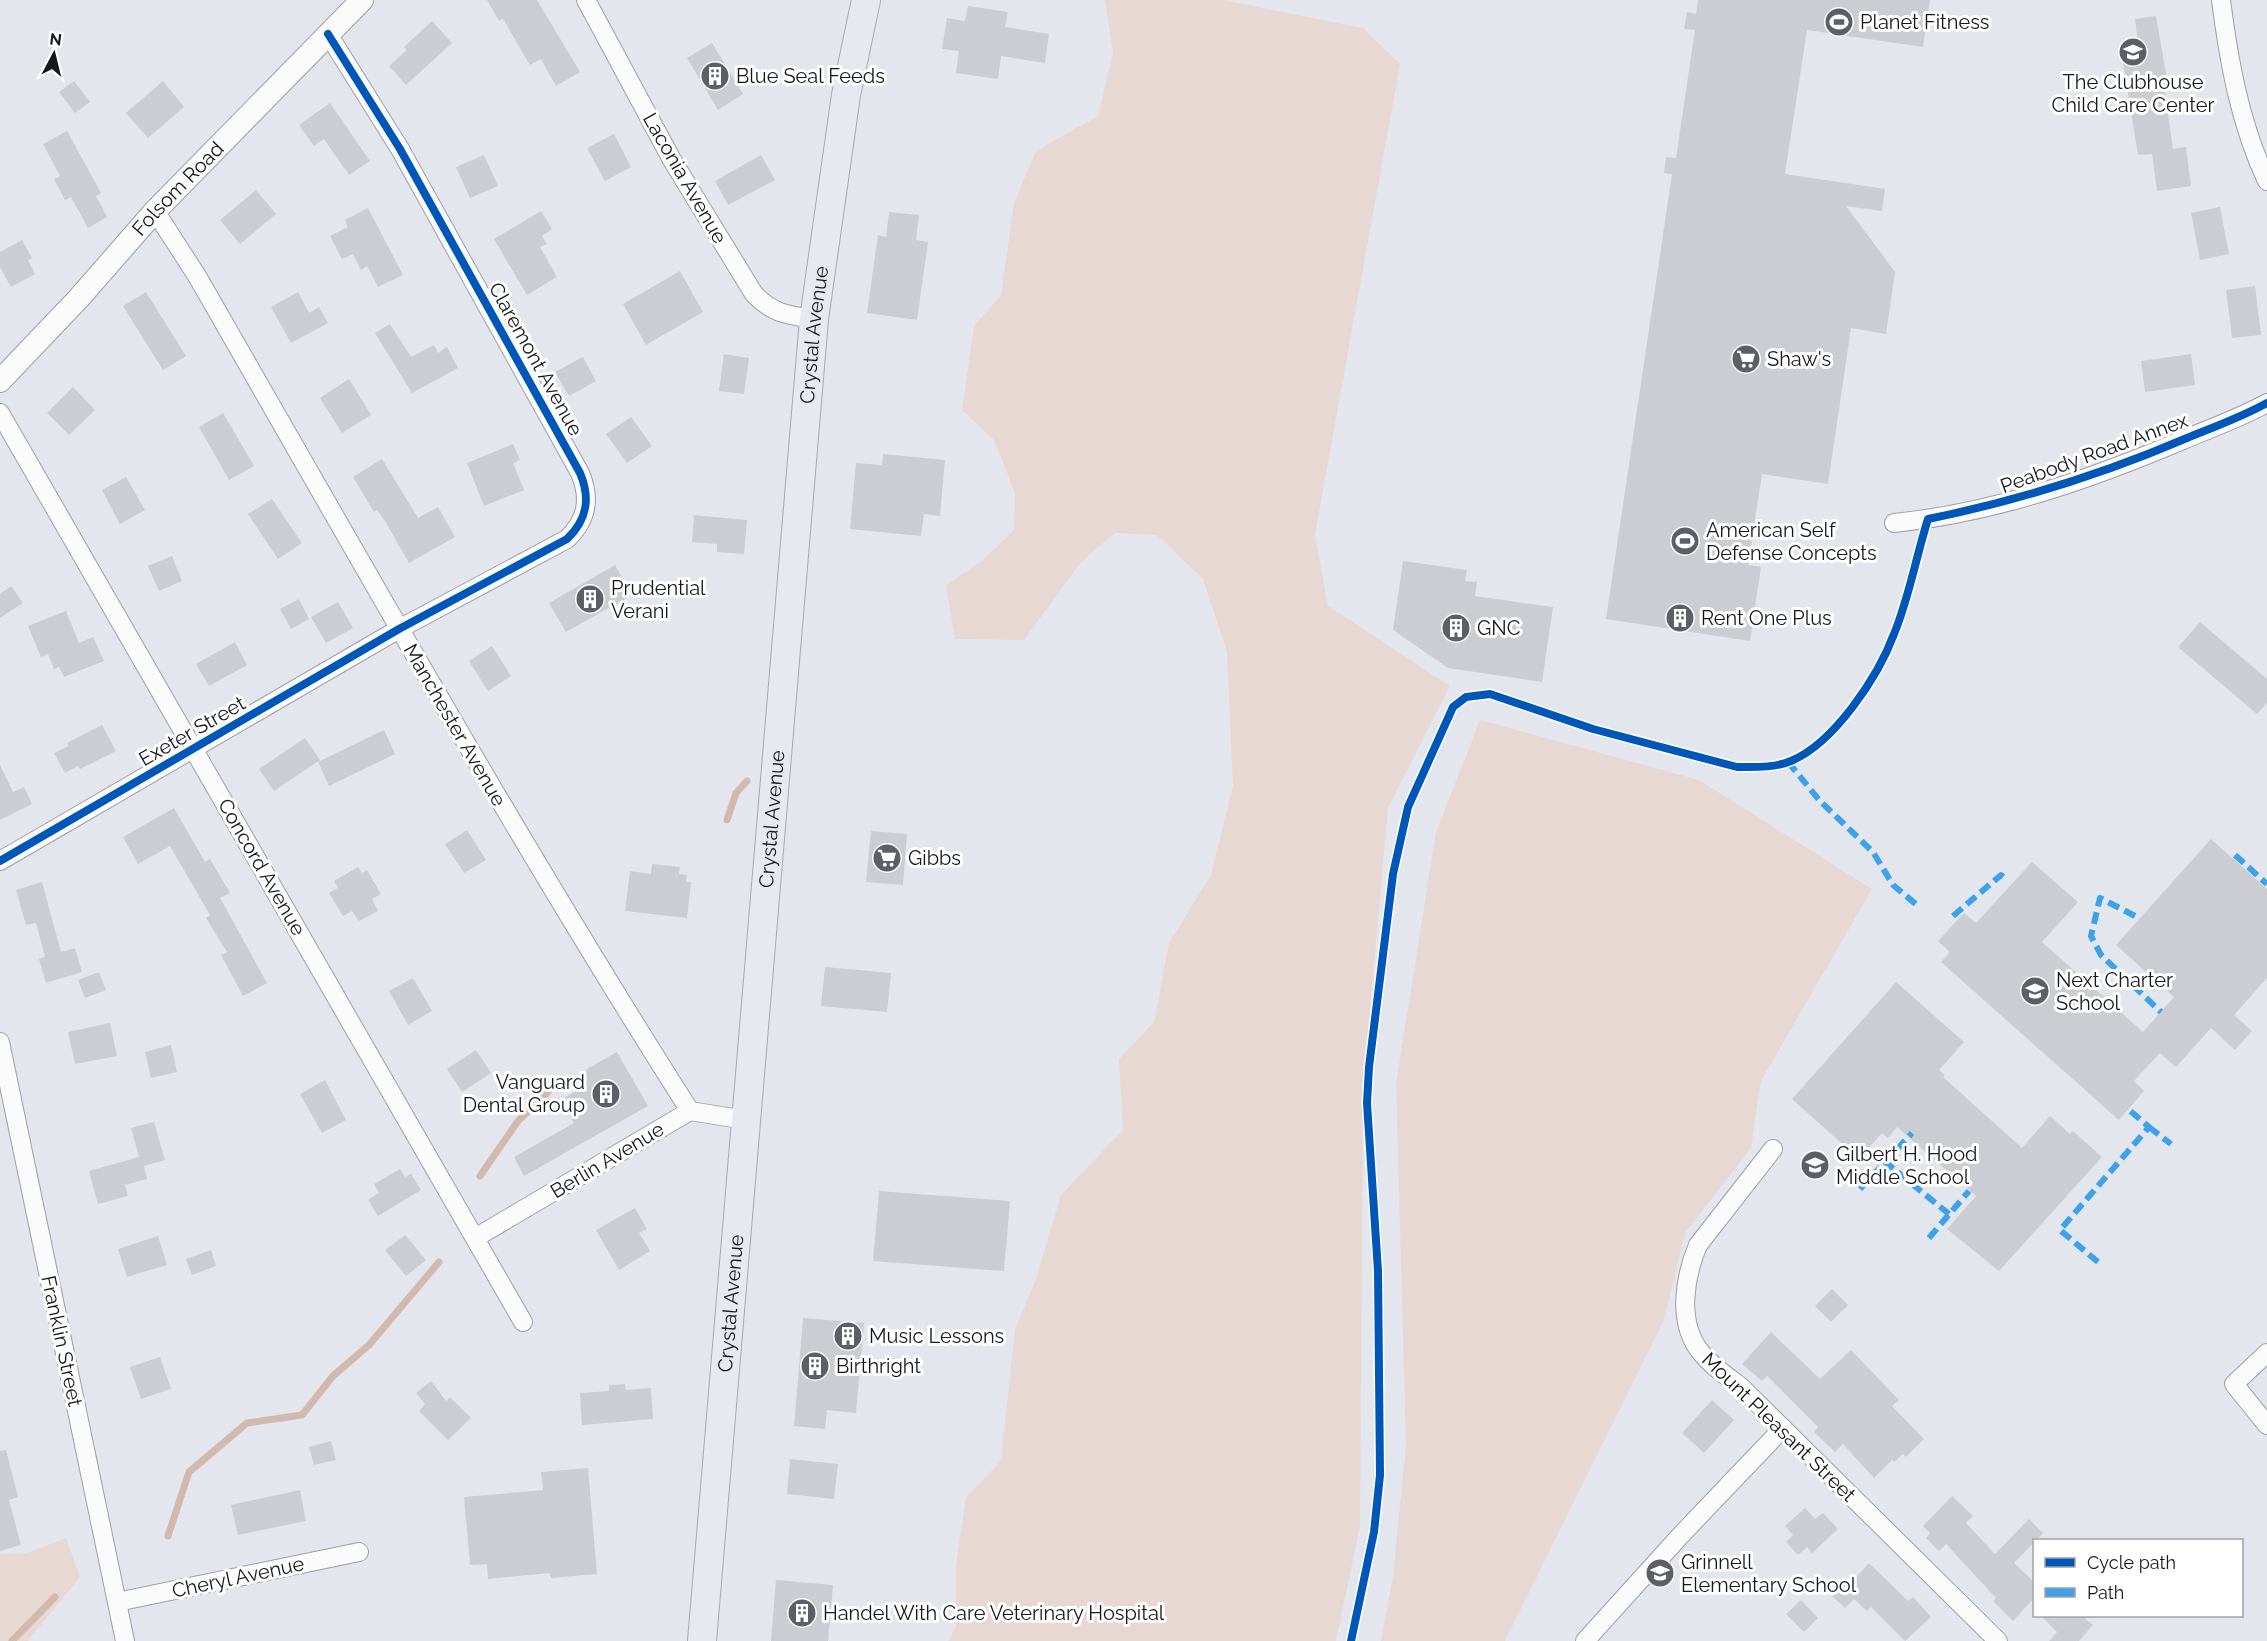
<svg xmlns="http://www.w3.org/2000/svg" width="2267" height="1641" font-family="Raleway,sans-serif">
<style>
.green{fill:#e8d8d3}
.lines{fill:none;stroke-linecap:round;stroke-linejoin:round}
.stream{stroke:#d2b9ae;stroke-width:7}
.building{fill:#cbcdd2}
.minor-casing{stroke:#9e9fa4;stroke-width:20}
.tertiary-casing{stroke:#9e9fa4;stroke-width:24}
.primary-casing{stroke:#a5a8b9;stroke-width:30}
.minor{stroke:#fbfbfc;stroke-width:18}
.tertiary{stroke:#fbfbfc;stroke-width:22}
.primary{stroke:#e7e9f1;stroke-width:28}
.quiet{stroke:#3da2ea;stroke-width:6;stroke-dasharray:12 6;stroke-linecap:butt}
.cycleway-casing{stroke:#fff;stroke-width:11}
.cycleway{stroke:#0057b8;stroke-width:8}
.labels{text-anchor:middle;stroke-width:6;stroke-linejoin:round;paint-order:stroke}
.poi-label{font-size:20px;fill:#16171c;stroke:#fff;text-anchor:start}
.street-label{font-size:20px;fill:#16171c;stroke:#fff}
</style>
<rect width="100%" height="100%" fill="#e4e6ee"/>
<path class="green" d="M1105 0H1223L1363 28 1400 64 1315 535 1328 606 1450 686 1388 808 1363 1088 1360 1526 1336 1641H948L956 1627V1565L966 1497 1001 1461 1015 1329 1036 1279 1061 1195 1123 1130 1119 1059 1154 1022 1169 943 1211 875 1233 786 1227 652 1203 579 1157 535 1115 533 1081 562 1024 640 955 639 946 585 983 560 1014 530 1015 493 994 440 962 410 974 326 1001 295 1014 203 1036 151 1098 116 1113 53Z
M1480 720 1699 780 1872 889 1761 1081 1751 1148 1685 1233 1664 1320 1505 1641H1381L1393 1576 1406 1445 1396 1084 1436 832Z
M66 1538 80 1577 28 1641H0V1554L27 1553Z"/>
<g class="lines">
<path class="stream" d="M727 820 736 793 747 781
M480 1176 518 1121 548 1092
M168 1536 189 1472 247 1423 302 1415 333 1376 369 1345 439 1262
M12 1641 55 1597"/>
</g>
<path class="building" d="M487 0H537L580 72 556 86 541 59 530 65 503 19 499 21Z
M1698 0H1930L1923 47 1807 30 1785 174 1885 189 1882 211 1846 206 1895 272 1886 334 1851 328 1828 484 1762 474 1748 565 1761 567 1750 641 1606 619 1672 174 1664 173 1666 157 1676 158 1695 30 1684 29 1687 12 1696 14Z
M968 6 1008 12 1005 27 1049 34 1045 63 1001 56 998 79 956 73 959 51 942 49 947 18 965 21Z
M2156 16 2168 85H2164L2173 149 2186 147 2191 186 2157 191 2152 154 2138 155 2121 50 2139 48 2135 19Z
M432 21 452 43 406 85 389 66 407 50 404 47Z
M712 43 743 94 718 110 687 58Z
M74 81 90 102 75 113 59 92Z
M163 81 184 107 148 138 126 113Z
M330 103 370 161 349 175 324 139 314 146 299 125Z
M67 131 101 193 96 196 107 217 88 228 71 197 65 200 54 179 60 176 43 144Z
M614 134 631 167 605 181 587 148Z
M484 155 498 186 470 198 456 167Z
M761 155 775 180 728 205 715 181Z
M256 190 276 214 240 244 220 220Z
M2220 207 2229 254 2200 260 2191 213Z
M368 208 403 275 378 287 367 266 361 270 353 254 342 259 330 236 348 227 345 220Z
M541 211 552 229 542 236 547 244 540 247 557 277 527 295 494 239Z
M889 212 919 215 916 240 928 242 917 320 867 313 878 235 886 237Z
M22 240 32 258 28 260 35 274 11 287 0 267V252Z
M680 271 703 312 646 345 623 304Z
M2255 286 2261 335 2232 338 2226 290Z
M146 292 186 356 163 370 123 306Z
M298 292 309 313 319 307 328 323 291 343 271 307Z
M390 324 411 357 434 345 438 353 447 347 458 368 412 393 375 333Z
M724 354 749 358 744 394 719 391Z
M2191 354 2195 385 2145 392 2141 361Z
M583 357 596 381 569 396 555 372Z
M349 379 371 415 342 433 320 398Z
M73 387 95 410 69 435 47 413Z
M223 413 254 466 229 480 199 427Z
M631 417 652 446 627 463 606 434Z
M513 444 520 460 513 463 524 490 484 506 467 463Z
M883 454 945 460 940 516 924 514 921 536 850 529 856 463 882 465Z
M382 459 418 518 438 507 455 537 409 563 385 521 377 510 374 512 353 477Z
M126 477 145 510 120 524 102 490Z
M272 499 302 543 278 559 248 514Z
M694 515 747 520 744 554 717 552V544L692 542Z
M172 556 182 581 159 591 148 566Z
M1403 561 1467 570 1465 581 1477 582 1475 596 1553 607 1542 682 1448 668 1393 630Z
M615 565 632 595 566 632 549 603Z
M11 586 23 603 0 618V594Z
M299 599 309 619 291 629 280 609Z
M338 602 353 628 326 643 311 617Z
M66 611 79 643 93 637 104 661 64 677 59 667 54 669 48 654 41 657 28 626Z
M2200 622 2267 679V703L2257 714 2178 647Z
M235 642 247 665 209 686 196 664Z
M492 646 511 676 488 691 469 661Z
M102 725 116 751 80 769 78 766 65 773 54 753 69 746 67 743Z
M384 730 395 754 329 786 318 762Z
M305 738 320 760 274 791 259 769Z
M0 765 13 792 24 787 32 804 0 820Z
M174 808 205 862 210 859 230 893 220 898 267 983 243 996 221 955 227 952 206 918 210 915 170 846 138 864 123 837Z
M467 830 486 860 464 873 445 844Z
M871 831 907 834 903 885 866 882Z
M2211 839 2267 889V978L2234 1015 2252 1031 2235 1050 2211 1028 2176 1067 2160 1053 2134 1081 2144 1091 2119 1120 1941 962 1950 952 1938 941 1964 913 1976 923 2032 862 2078 902 2042 942 2143 1032 2174 997 2116 945Z
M652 864 680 867 679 874 687 875 686 882H691L687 918 625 911 630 871 651 874Z
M358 867 362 873 367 870 381 894 372 899 378 911 359 921 352 911 343 916 329 893 338 888 334 881Z
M42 882 61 952 75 948 82 972 46 983 39 959 45 957 36 923 26 925 16 890Z
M825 967 891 973 887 1012 821 1006Z
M99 972 106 990 85 998 78 980Z
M413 978 432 1011 408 1025 389 991Z
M1896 982 1964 1042 1939 1070 1945 1075 1943 1077 2022 1148 2050 1116 2070 1134 2073 1131 2102 1157 1999 1271 1947 1229 1976 1196 1897 1127 1888 1138 1882 1133 1859 1159 1792 1099Z
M110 1023 117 1056 75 1064 68 1032Z
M171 1045 177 1072 151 1078 145 1052Z
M476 1050 491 1073 462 1092 447 1069Z
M617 1052 648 1106 524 1176 514 1157 574 1123 560 1100 580 1089 587 1069Z
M325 1080 346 1120 322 1133 300 1094Z
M154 1122 165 1160 144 1166 147 1179 125 1185 128 1196 98 1204 89 1171 139 1157 131 1128Z
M400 1169 405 1177 411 1174 421 1190 378 1216 368 1200 379 1193 374 1184Z
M879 1191 1010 1201 1004 1271 873 1261Z
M635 1208 647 1229 639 1233 650 1251 619 1270 596 1230Z
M405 1235 426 1260 406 1276 385 1250Z
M158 1236 167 1265 127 1277 118 1249Z
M211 1250 216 1266 192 1275 186 1259Z
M1832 1289 1848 1305 1831 1322 1815 1306Z
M803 1318 864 1323 856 1413 827 1410 825 1429 794 1426Z
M1771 1332 1820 1379 1851 1350 1899 1400 1892 1406 1924 1439 1906 1457 1903 1454 1894 1462 1892 1460 1874 1478 1843 1444 1835 1452 1814 1432 1818 1427 1767 1376 1762 1381 1742 1364Z
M160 1357 171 1389 141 1399 130 1367Z
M431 1381 446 1401 450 1397 471 1418 448 1440 419 1411 425 1404 416 1393Z
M625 1384 626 1390 651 1388 653 1419 582 1425 580 1393 609 1391V1385Z
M1712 1400 1734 1420 1704 1453 1682 1433Z
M331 1441 336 1460 314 1465 309 1447Z
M6 1450 18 1497 9 1500 21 1545 0 1551V1451Z
M790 1459 838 1464 834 1499 787 1494Z
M588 1468 597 1574 551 1578 550 1573 488 1579 487 1564 470 1565 464 1497 543 1490 541 1472Z
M300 1490 306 1521 238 1535 231 1505Z
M1952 1496 1973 1516 1966 1523 1995 1554 2029 1519 2043 1533 2014 1563 2034 1582V1598L2013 1621 1993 1601 1996 1598 1946 1544 1939 1551 1926 1538 1930 1533 1923 1526Z
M1805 1508 1815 1519 1823 1513 1838 1529 1812 1553 1807 1547 1798 1555 1786 1542 1793 1535 1785 1526Z
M1869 1563 1908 1601 1913 1597 1931 1617 1905 1641 1871 1607 1867 1611 1854 1599 1845 1608 1832 1596 1855 1573 1857 1576Z
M776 1580 833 1585 828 1641H771Z
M1801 1600 1818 1618 1804 1632 1786 1614Z
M2041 1616H2082L2093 1625 2079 1641H2049L2057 1632Z"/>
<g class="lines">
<g class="minor-casing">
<path id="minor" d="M586 0 672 160 754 294C773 314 788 315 814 319
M2221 0C2229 62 2240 124 2267 181
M155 211 197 276C358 556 516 838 690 1111
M0 413 523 1322
M1894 523C1994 513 2091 479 2183 440 2211 428 2240 418 2267 403
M0 861 399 629 567 539C587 520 591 499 580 473L400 149 328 34
M0 1042 125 1641
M1773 1149 1698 1245C1685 1276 1677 1320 1699 1350 1710 1365 1727 1376 1741 1387L1998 1641
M475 1238 690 1111 746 1120
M2267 1353 2234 1384 2267 1425
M117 1602 359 1552
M1585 1641 1680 1536 1783 1428"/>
</g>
<g class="tertiary-casing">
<g id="tertiary">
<path id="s1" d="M0 381 79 298 155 211 362 0"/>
</g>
</g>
<g class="primary-casing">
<g id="primary">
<path id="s2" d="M702 1641 814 319 846 95 866 0"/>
</g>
</g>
<use href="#minor" class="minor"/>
<use href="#tertiary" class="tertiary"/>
<use href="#primary" class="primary"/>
<path class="quiet" d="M1788 762 1820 801 1873 852 1893 885 1917 905
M2235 855 2267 884
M1953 916 2001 875 2007 880
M2135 916 2100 898 2091 936 2101 955 2161 1012
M2149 1127 2171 1144
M1884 1161 1949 1214
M1860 1189 1912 1133
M1929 1238 1969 1191
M2098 1262 2060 1230 2149 1127 2128 1109"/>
<g class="cycleway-casing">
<path id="cycleway" d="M0 861 399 629 567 539C587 520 591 499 580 473L400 149 328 34
M1351 1641 1374 1532 1380 1475 1378 1271 1367 1103 1369 1067 1393 874 1408 807 1453 707 1466 697 1490 694 1593 729 1737 767C1754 767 1775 768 1791 761 1834 743 1878 677 1894 634 1909 598 1916 557 1928 519 2017 501 2103 474 2187 438 2214 427 2242 417 2267 403"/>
</g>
<use href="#cycleway" class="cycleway"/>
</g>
<defs>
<g id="stadium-disc" transform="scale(1.5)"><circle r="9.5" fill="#5e5f66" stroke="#fff"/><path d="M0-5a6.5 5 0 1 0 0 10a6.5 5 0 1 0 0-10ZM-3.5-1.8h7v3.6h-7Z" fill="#fff"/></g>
<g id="school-disc" transform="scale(1.5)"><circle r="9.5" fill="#5e5f66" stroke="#fff"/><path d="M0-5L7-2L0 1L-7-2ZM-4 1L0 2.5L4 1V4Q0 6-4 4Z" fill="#fff"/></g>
<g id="building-disc" transform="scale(1.5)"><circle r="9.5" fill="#5e5f66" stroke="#fff"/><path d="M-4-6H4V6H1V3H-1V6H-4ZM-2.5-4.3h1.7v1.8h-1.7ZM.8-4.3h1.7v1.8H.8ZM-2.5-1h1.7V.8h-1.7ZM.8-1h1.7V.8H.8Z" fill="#fff"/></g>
<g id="supermarket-disc" transform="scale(1.5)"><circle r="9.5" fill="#5e5f66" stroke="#fff"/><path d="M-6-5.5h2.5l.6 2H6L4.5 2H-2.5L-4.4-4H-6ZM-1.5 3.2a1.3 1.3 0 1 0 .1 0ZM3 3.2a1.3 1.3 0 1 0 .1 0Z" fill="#fff"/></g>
</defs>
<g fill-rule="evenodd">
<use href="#stadium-disc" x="1839" y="22"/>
<use href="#school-disc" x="2133" y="52"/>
<use href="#building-disc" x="715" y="76"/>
<use href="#supermarket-disc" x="1746" y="359"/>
<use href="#stadium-disc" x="1685" y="541"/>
<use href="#building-disc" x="590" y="599"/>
<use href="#building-disc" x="1680" y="618"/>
<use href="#building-disc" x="1456" y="628"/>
<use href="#supermarket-disc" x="887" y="858"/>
<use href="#school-disc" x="2035" y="991"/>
<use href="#building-disc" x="606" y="1094"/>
<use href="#school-disc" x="1815" y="1165"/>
<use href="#building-disc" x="848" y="1336"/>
<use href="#building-disc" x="815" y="1366"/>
<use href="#school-disc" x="1660" y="1573"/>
<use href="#building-disc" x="802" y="1613"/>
</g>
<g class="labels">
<g class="poi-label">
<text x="1860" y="29">Planet Fitness</text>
<text x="736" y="83">Blue Seal Feeds</text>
<text x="2133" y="89" text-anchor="middle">The Clubhouse<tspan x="2133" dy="23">Child Care Center</tspan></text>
<text x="1767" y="366">Shaw's</text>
<text x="1706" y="537">American Self<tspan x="1706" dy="23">Defense Concepts</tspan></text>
<text x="611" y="595">Prudential<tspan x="611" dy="23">Verani</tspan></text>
<text x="1701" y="625">Rent One Plus</text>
<text x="1477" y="635">GNC</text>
<text x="908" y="865">Gibbs</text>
<text x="2056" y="987">Next Charter<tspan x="2056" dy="23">School</tspan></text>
<text x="585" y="1089" text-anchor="end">Vanguard<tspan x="585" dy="23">Dental Group</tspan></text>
<text x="1836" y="1161">Gilbert H. Hood<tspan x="1836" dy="23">Middle School</tspan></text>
<text x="869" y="1343">Music Lessons</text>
<text x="836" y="1373">Birthright</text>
<text x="1681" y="1569">Grinnell<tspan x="1681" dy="23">Elementary School</tspan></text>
<text x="823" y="1620">Handel With Care Veterinary Hospital</text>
</g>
<g class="street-label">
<text transform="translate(685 178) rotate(60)" y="7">Laconia Avenue</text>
<text dy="7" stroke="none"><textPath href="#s1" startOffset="262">Folsom Road</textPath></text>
<text dy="7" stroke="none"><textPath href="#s2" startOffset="1311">Crystal Avenue</textPath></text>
<text transform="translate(536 359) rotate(61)" y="7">Claremont Avenue</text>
<text transform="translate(2094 453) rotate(-20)" y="7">Peabody Road Annex</text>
<text transform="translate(455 725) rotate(60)" y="7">Manchester Avenue</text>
<text transform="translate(192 731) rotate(-30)" y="7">Exeter Street</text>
<text dy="7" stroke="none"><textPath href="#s2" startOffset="825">Crystal Avenue</textPath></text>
<text transform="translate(262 867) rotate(60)" y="7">Concord Avenue</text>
<text transform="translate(607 1160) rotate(-31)" y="7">Berlin Avenue</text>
<text dy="7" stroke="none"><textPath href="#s2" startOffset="339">Crystal Avenue</textPath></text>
<text transform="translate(62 1341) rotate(78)" y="7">Franklin Street</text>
<text transform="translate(1779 1427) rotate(44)" y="7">Mount Pleasant Street</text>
<text transform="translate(238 1577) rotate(-12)" y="7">Cheryl Avenue</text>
</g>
</g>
<rect x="2033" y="1539" width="210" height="78" fill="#ffffff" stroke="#a2a2a4" stroke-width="1.5"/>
<rect x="2045" y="1558" width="30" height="9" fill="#0057b8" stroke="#a2a2a4" stroke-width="1.5"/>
<text x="2087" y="1569" font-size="18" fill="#16171c">Cycle path</text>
<rect x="2045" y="1588" width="30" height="9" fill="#3da2ea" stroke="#a2a2a4" stroke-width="1.5"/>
<text x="2087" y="1599" font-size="18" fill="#16171c">Path</text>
<g transform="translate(54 54) rotate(7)" stroke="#ffffff" stroke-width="4.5" paint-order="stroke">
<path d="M0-4.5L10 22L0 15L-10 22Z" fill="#16171c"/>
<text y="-9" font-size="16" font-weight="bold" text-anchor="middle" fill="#16171c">N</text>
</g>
</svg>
